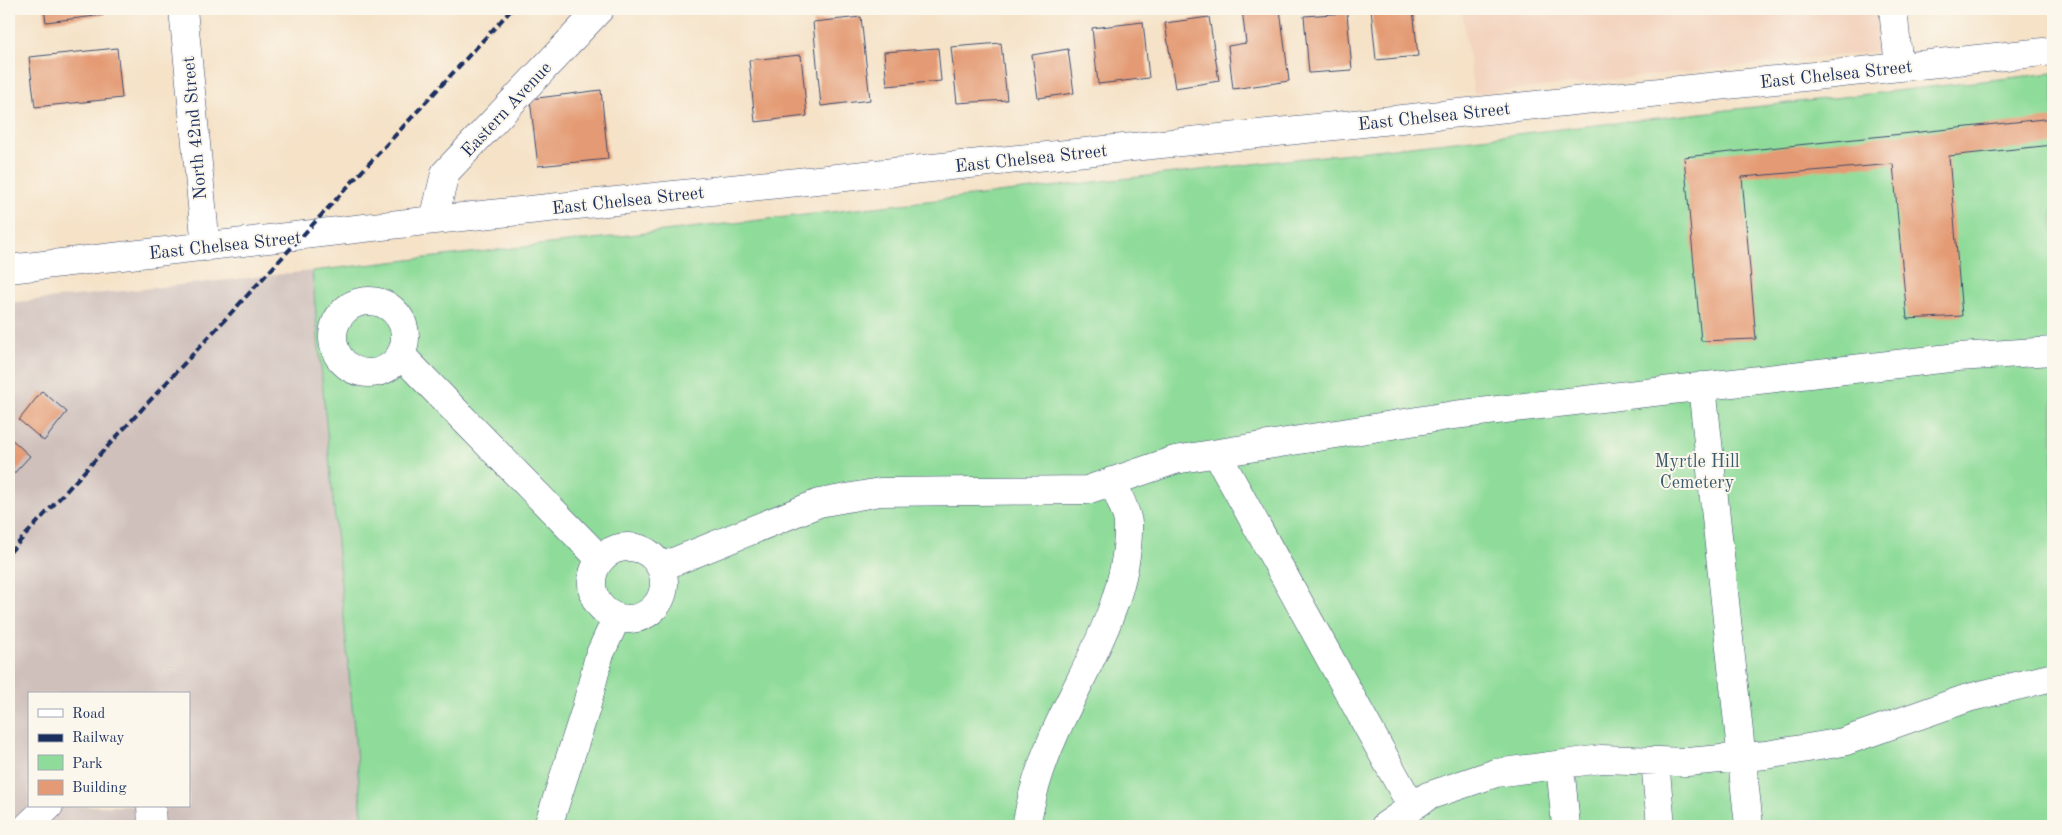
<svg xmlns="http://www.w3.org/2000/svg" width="2062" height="835" font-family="'Old Standard TT',serif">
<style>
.built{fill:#f3d4bf}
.industrial{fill:#cfc0bb;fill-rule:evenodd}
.green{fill:#8fdc9a;stroke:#55867c}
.building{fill:#e49b75}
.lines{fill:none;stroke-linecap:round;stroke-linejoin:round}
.minor-casing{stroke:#3c4a6e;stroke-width:29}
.minor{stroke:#fff;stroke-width:28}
.rail{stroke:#1b2f5e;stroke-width:4;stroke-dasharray:8 4;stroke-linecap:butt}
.labels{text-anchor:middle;stroke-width:4;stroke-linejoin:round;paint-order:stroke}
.street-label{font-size:18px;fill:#1b2f5e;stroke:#fbf7ec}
.park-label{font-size:18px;fill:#385a6d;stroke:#fbf7ec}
</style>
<rect width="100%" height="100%" fill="#fbf7ec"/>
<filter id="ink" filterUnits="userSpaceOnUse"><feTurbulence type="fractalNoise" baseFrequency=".02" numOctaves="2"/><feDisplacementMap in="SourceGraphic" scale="10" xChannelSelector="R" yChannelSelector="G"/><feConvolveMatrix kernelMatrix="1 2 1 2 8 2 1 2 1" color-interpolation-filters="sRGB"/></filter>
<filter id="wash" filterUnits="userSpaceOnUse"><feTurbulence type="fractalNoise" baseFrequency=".0096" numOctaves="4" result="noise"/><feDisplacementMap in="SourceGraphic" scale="20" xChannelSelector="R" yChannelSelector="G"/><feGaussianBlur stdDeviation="1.12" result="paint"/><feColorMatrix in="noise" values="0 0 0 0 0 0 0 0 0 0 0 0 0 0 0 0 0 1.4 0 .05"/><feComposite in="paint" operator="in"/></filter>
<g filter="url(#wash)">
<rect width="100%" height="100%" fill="#f5e2c7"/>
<path class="built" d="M1462 9H1690L1701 11 1707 9H1877L1882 51 1474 94Z"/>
<path class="industrial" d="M312 271 363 826H9V303ZM29 694H189V806H29Z"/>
<path class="green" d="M2053 73V826H363L312 271Z"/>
<g id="blocks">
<path class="building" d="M44 9H103L104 15 46 22Z
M1242 9H1280L1289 81 1233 89 1228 46 1246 43Z
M1371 9H1413L1418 56 1376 60Z
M1347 13 1352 70 1309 73 1304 16Z
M861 17 870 100 821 106 813 22Z
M1209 17 1219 81 1175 88 1165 23Z
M1143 22 1149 78 1098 84 1092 28Z
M1001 43 1007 100 957 103 951 47Z
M117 48 122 98 35 107 29 57Z
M938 48 941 81 887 86 884 52Z
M1068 49 1074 93 1038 98 1032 55Z
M801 55 807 116 755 122 749 60Z
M601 90 608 159 538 166 530 99Z
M2053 118V145L1949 156 1962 316 1907 319 1893 164 1742 177 1756 339 1701 341 1684 157Z
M42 391 67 412 44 441 19 420Z
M9 437 30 456 9 479Z"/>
</g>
</g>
<g filter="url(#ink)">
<use href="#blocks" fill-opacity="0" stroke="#3c4a6e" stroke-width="1"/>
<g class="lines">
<g class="minor-casing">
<path id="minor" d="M183 9 206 247
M1893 9 1899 67
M434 220 445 173 600 9
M9 269 434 220 2053 51
M333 337a36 36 0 1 1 72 0a36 36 0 1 1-72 0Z
M401 355 600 559
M1702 386 1749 826
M1217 454 1412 807
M592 583a36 36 0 1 1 72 0a36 36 0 1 1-72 0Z
M661 567 819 503 880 492 1087 490 1175 460 1454 415 1958 357 2053 351
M1655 761 1661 826
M1560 765 1566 826
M151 806 152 826
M28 826 49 806
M548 826 586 708 599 656 617 617
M1026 826C1032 792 1041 764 1055 733 1085 666 1130 599 1128 523 1127 512 1117 492 1112 481
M1385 826 1428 796 1496 773 1601 759 1687 762 1766 755 1843 742 1968 698 2053 677"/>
</g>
<use href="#minor" class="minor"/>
<path class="rail" d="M9 553 512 9"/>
</g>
</g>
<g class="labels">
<g class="street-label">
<text transform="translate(1836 74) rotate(-6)" y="6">East Chelsea Street</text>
<text transform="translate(506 109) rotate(-47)" y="6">Eastern Avenue</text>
<text transform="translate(1434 116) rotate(-6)" y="6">East Chelsea Street</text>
<text transform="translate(194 128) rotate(-95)" y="6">North 42nd Street</text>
<text transform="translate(1031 158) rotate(-6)" y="6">East Chelsea Street</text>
<text transform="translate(628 200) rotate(-6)" y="6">East Chelsea Street</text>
<text transform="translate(225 245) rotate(-6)" y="6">East Chelsea Street</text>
</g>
<g class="park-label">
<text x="1697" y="467">Myrtle Hill<tspan x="1697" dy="21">Cemetery</tspan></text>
</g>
</g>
<rect width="2062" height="835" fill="none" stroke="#fbf7ec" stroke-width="30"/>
<rect x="28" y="692" width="162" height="115" fill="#fbf7ec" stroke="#a1a7b3"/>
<rect x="38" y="709" width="25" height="8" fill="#ffffff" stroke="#a1a7b3"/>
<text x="72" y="718" font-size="15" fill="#1b2f5e">Road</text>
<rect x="38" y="734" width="25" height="8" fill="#1b2f5e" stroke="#a1a7b3"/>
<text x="72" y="742" font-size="15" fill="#1b2f5e">Railway</text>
<rect x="38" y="755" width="25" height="15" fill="#8fdc9a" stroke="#a1a7b3"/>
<text x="72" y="768" font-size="15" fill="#1b2f5e">Park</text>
<rect x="38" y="780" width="25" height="15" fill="#e49b75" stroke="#a1a7b3"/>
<text x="72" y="792" font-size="15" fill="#1b2f5e">Building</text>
</svg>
